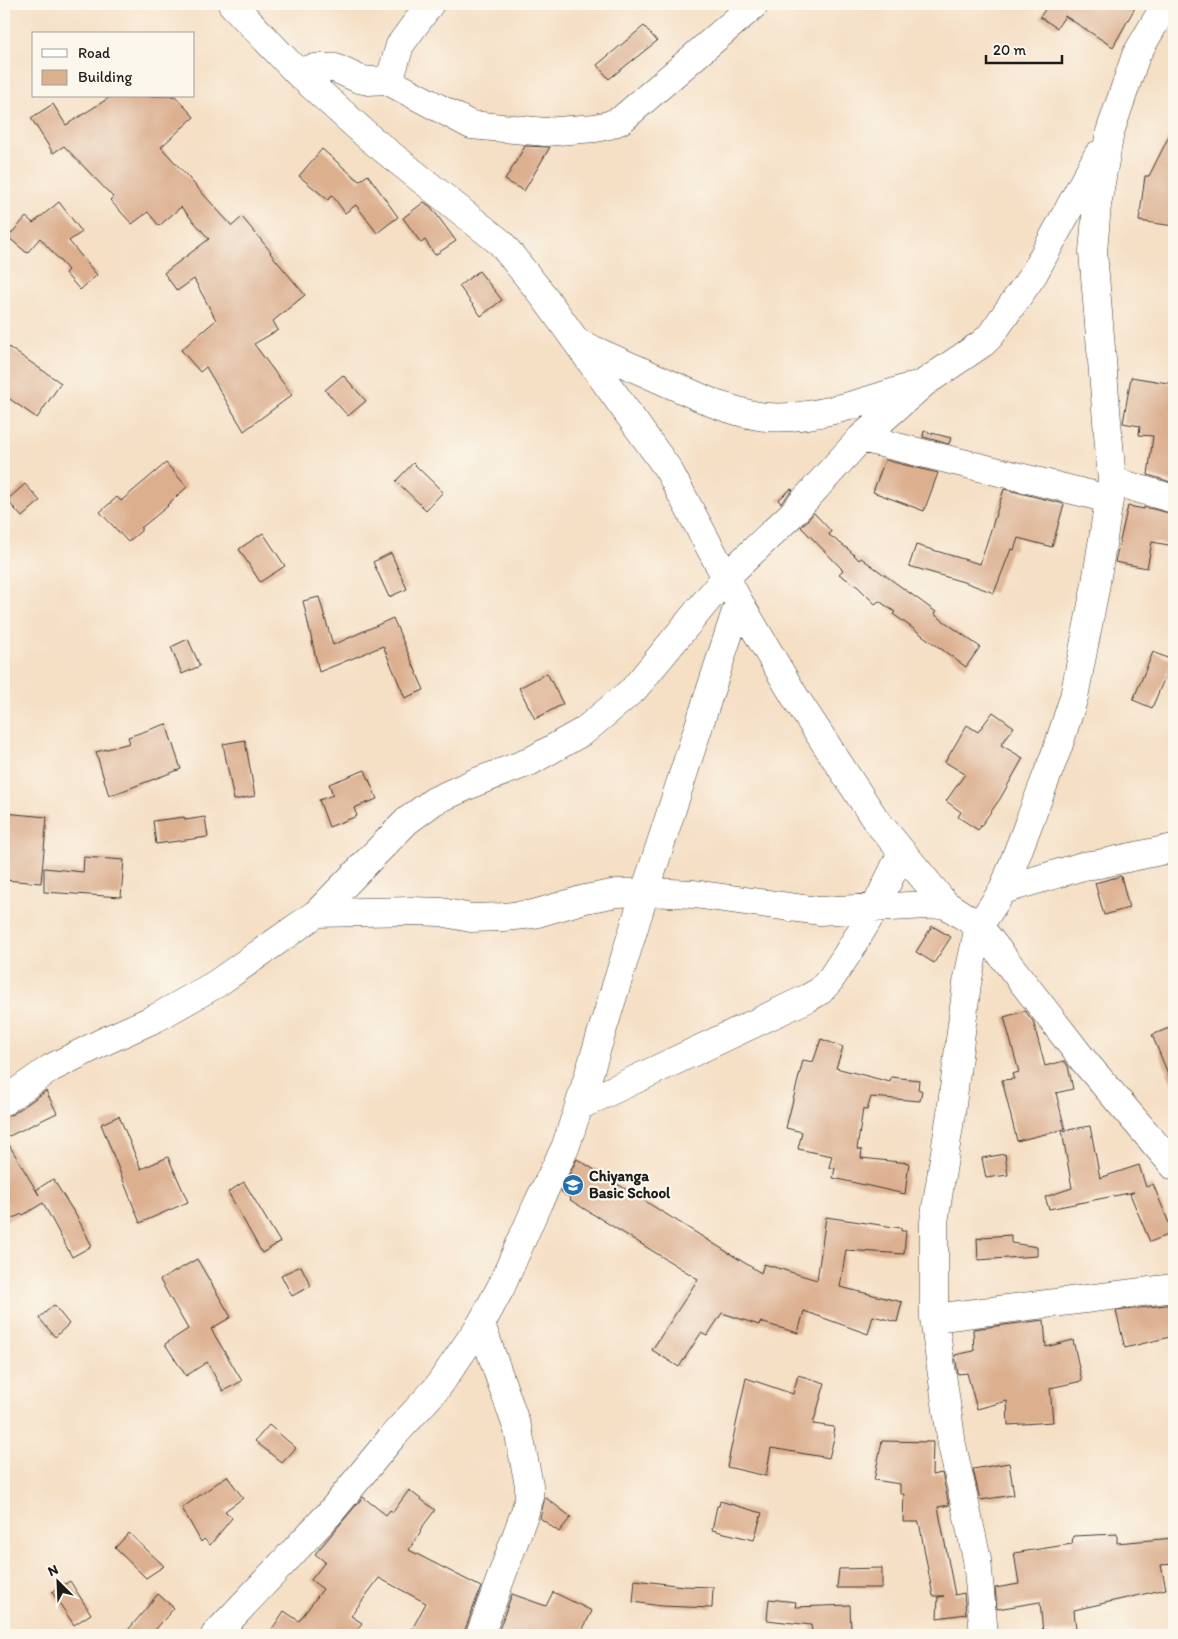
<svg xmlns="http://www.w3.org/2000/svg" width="1178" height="1639" font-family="Itim,sans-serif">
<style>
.building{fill:#dcaf8f}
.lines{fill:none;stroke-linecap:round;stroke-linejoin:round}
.minor-casing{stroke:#3d3935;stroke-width:29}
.minor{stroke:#fff;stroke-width:28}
.labels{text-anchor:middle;stroke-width:4.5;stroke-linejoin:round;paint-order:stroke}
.poi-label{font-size:15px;font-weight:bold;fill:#1c1c1c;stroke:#fbf7ec;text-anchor:start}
</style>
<rect width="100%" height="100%" fill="#fbf7ec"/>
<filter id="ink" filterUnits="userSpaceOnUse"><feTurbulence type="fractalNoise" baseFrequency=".02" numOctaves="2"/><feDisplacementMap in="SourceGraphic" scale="10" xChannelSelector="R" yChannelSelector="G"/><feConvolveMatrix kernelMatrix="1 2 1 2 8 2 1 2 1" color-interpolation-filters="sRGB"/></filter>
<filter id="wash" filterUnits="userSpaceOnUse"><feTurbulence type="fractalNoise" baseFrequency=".0096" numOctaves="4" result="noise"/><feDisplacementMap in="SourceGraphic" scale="20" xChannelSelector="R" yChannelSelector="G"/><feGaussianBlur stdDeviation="1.12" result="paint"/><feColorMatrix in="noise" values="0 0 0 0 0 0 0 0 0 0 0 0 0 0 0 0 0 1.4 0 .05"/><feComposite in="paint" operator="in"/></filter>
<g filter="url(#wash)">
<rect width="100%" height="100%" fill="#f5dfc5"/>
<g id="blocks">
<path class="building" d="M1047 4H1137L1113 47 1065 16 1057 28 1040 17 1048 5Z
M644 26 657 41 609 79 597 65Z
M112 96H175L194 117 161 147 232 226 242 217 271 252 270 253 305 295 273 321 278 330 254 344 292 395 244 431 206 367 200 372 181 350 216 320 194 279 177 291 164 273 209 239 181 207 159 226 148 212 132 224 110 200 113 197 64 146 53 153 31 118 53 104 66 125Z
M1174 126V226L1139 221 1145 176H1149Z
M525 146 550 147 524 191 505 180Z
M322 149 359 181 368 175 398 217 377 233 356 205 345 213 332 195 328 200 299 176Z
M59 202 82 232 69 241 97 275 80 290 65 273 68 270 40 238 27 253 8 237 26 217 33 223Z
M424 202 431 207 456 241 435 255 425 240 421 243 403 218Z
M479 271 502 300 481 316 459 286Z
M4 344 61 383 37 418 4 395Z
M343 375 366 401 348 416 325 390Z
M1131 377 1174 384V483L1148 475 1153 436 1139 435 1140 426 1123 423Z
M924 431 951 438 949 444 923 437Z
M885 460 938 473 924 511 873 492Z
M166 463 187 487 167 505 168 506 141 528V531L128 542 100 512 117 497 121 501Z
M413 463 443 492 426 510 396 481Z
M25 484 40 501 22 517 7 500Z
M791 489 793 490 781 503 778 500Z
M1004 489 1064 504 1052 547 1018 538 1014 550 1011 549 994 593 967 583 909 566 916 545 980 564Z
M1128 506 1144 509V507L1174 514V546L1152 542 1147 568 1115 562Z
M814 513 831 531 829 535 848 549 859 560 861 558 936 612 934 614 980 647 966 667 893 614 895 612 879 601 875 604 858 587 839 574 843 570 802 528 801 527Z
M263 533 285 566 260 582 239 549Z
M391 553 407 589 389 597 373 562Z
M319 597 333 645 393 618 424 690 405 698 383 646 319 672 303 601Z
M188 639 200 666 182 674 171 647Z
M1153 652 1172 660 1152 708 1133 700Z
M547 673 563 704 535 719 519 688Z
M993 712 1014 727 1001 745 1023 758 1000 799 978 830 958 817 961 812 946 801 965 774 945 762 967 725 978 732Z
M166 724 181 769 109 796 96 752 130 743 128 737Z
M245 740 255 796 234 800 223 744Z
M365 770 377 799 354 808 357 816 329 827 319 800 333 795 329 784Z
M4 813 47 817 41 883 4 880Z
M184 817 185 820 205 817 208 837 156 844 153 821Z
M84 857 124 860 121 897 44 892V868L83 872Z
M1121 876 1129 908 1104 915 1095 883Z
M932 926 951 937 934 963 916 952Z
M1025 1011 1033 1021 1045 1066 1064 1061 1068 1066 1073 1089 1056 1093 1065 1129 1017 1141 1002 1080 1014 1079 1012 1074 1019 1072 1004 1017Z
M1174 1026V1088L1152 1035Z
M821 1039 843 1047 836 1068 890 1082 891 1077 919 1080 918 1089 922 1091 920 1101 871 1097 867 1110 863 1109 857 1149 862 1150 861 1158 909 1163 905 1194 833 1178 835 1168 829 1167 832 1156 798 1149 802 1132 786 1128 803 1060 813 1062Z
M46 1091 57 1113 5 1138 39 1195 36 1190 53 1179 77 1217 92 1246 72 1257 43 1203 23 1215 22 1214 4 1222V1116L13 1114Z
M119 1116 141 1169 168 1157 188 1202 140 1223 101 1124Z
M1090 1126 1100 1178 1139 1165 1146 1187 1153 1184 1173 1233 1150 1242 1130 1194 1134 1192 1049 1209 1045 1197 1072 1188 1062 1131Z
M1005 1154 1008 1175 986 1178 982 1158Z
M577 1159 761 1273 764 1264 817 1280 826 1217 901 1228V1231H906L904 1254 846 1250 840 1287 902 1302 897 1322 873 1316 868 1334 804 1311 798 1333 760 1322 759 1325 722 1313 707 1336 701 1333 679 1367 652 1350 698 1279 570 1200 571 1198 561 1191Z
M244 1182 280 1242 262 1253 228 1192Z
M1011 1235V1243L1037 1247V1256L978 1260 977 1238 982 1239V1237Z
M197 1259 231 1317 211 1329 242 1381 223 1391 207 1362 186 1376 165 1344 188 1329 160 1280Z
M301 1266 311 1286 292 1296 281 1275Z
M1174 1304V1336L1125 1348 1116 1311Z
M54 1305 69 1324 55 1337 39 1318Z
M1044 1320 1046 1347 1073 1340 1082 1381 1050 1388 1053 1422 1008 1425 1007 1401 977 1409 967 1373 958 1374 955 1355 974 1351 973 1329Z
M798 1375 825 1383 813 1424 834 1427 833 1434H835L829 1458 771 1448 766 1476 727 1467 746 1378 793 1394Z
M269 1425 296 1448 282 1463 255 1441Z
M882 1441 933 1442 932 1475 942 1473 949 1505 938 1507 955 1595 964 1593 966 1614 937 1618 938 1597 944 1596H933L919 1522H903L904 1494H900V1484L874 1480Z
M1009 1463 1014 1495 980 1500 973 1469Z
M227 1476 243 1498 225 1511 232 1518 210 1545 204 1539 201 1542 182 1508Z
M409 1490 435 1510 420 1530 421 1531 409 1550 481 1587 465 1630V1635H409L426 1603 379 1578 351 1616 362 1623 353 1635H268L284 1611 299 1621 323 1589 311 1580 325 1562 315 1554 363 1497 386 1515 390 1510 393 1512Z
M545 1497 571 1517 559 1532 540 1518Z
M720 1501 762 1513 754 1540 712 1530 717 1506H719Z
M129 1533 164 1566 146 1578 115 1548Z
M1117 1534V1543L1174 1538V1564L1161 1565 1166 1589 1074 1610 1076 1630 1043 1633 1040 1602 997 1609 995 1588 1019 1584 1014 1553 1072 1544 1073 1536Z
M882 1568V1588H837L839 1569Z
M635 1580 683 1586 713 1587 712 1608 661 1606 633 1602Z
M70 1581 91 1614 74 1625 52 1592Z
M553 1592 592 1611 580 1635H497L512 1594 546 1606Z
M158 1594 174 1608 151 1635H124Z
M769 1599 796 1602 795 1607 850 1605 851 1631 812 1632 811 1625 767 1620Z"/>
</g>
</g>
<g filter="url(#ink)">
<use href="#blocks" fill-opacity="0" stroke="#3d3935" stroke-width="1"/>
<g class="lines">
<g class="minor-casing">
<path id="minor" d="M232 4 297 72 371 139 501 243 545 298 668 469 739 602 795 697 875 819 945 904 979 926 1084 1061 1174 1166
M297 72 315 68H335L359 79 369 81 386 80 392 72 400 45 430 4
M386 80 471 125 545 132 595 128 609 125 621 120 755 4
M578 343 715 404C731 409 749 416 767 417 811 421 871 400 913 386
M861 438 1109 499
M1112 481 1174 499
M1003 890 1083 866 1099 864 1174 848
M317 913 412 911 441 912 471 918 503 917 534 914 585 899 617 893 645 892 694 894 819 911 945 904
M4 1101 51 1068 107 1040 156 1018 216 984 317 913 407 821 434 801 476 782 529 762 584 731 634 689 726 577 793 513 861 438 924 383 983 343 991 335 1033 275 1098 155
M579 1106 808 998 820 991 830 980 846 956 875 908 902 852
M934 1318 1174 1288
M215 1635 329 1514 392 1437 437 1388 481 1324 501 1287 538 1203 565 1148 579 1106 645 892 739 602
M480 1635 525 1512 529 1497V1485L518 1430 481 1324
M984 1635 977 1559 952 1445 934 1318V1222L951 1113 967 983 979 926 1003 890 1058 747 1074 697 1095 589 1112 481 1093 252 1097 205 1110 132 1136 55 1163 9 1168 4"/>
</g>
<use href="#minor" class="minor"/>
</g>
</g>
<defs>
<g id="school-disc" transform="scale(1.125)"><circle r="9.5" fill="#1f6fb2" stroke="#fbf7ec"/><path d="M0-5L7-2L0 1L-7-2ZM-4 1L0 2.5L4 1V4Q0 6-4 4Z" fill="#fff"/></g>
</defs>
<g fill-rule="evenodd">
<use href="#school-disc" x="573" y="1185"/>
</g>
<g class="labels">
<g class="poi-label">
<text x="589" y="1181">Chiyanga<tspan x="589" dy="17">Basic School</tspan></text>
</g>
</g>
<rect width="1178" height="1639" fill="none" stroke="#fbf7ec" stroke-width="20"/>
<rect x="32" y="32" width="162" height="65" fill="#fbf7ec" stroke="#a29f99"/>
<rect x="42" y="49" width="25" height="8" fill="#ffffff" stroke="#a29f99"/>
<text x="78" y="58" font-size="15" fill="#1c1c1c">Road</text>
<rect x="42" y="70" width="25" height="15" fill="#dcaf8f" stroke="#a29f99"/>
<text x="78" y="82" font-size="15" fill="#1c1c1c">Building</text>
<g transform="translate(58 1582) rotate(336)" stroke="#fbf7ec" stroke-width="4" paint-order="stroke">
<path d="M0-4L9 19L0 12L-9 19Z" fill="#1c1c1c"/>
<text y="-8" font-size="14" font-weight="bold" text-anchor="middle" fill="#1c1c1c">N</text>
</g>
<path d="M986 55v8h76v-8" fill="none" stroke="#1c1c1c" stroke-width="2.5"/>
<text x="993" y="55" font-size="15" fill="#1c1c1c" stroke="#fbf7ec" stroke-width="4" paint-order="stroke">20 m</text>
</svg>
